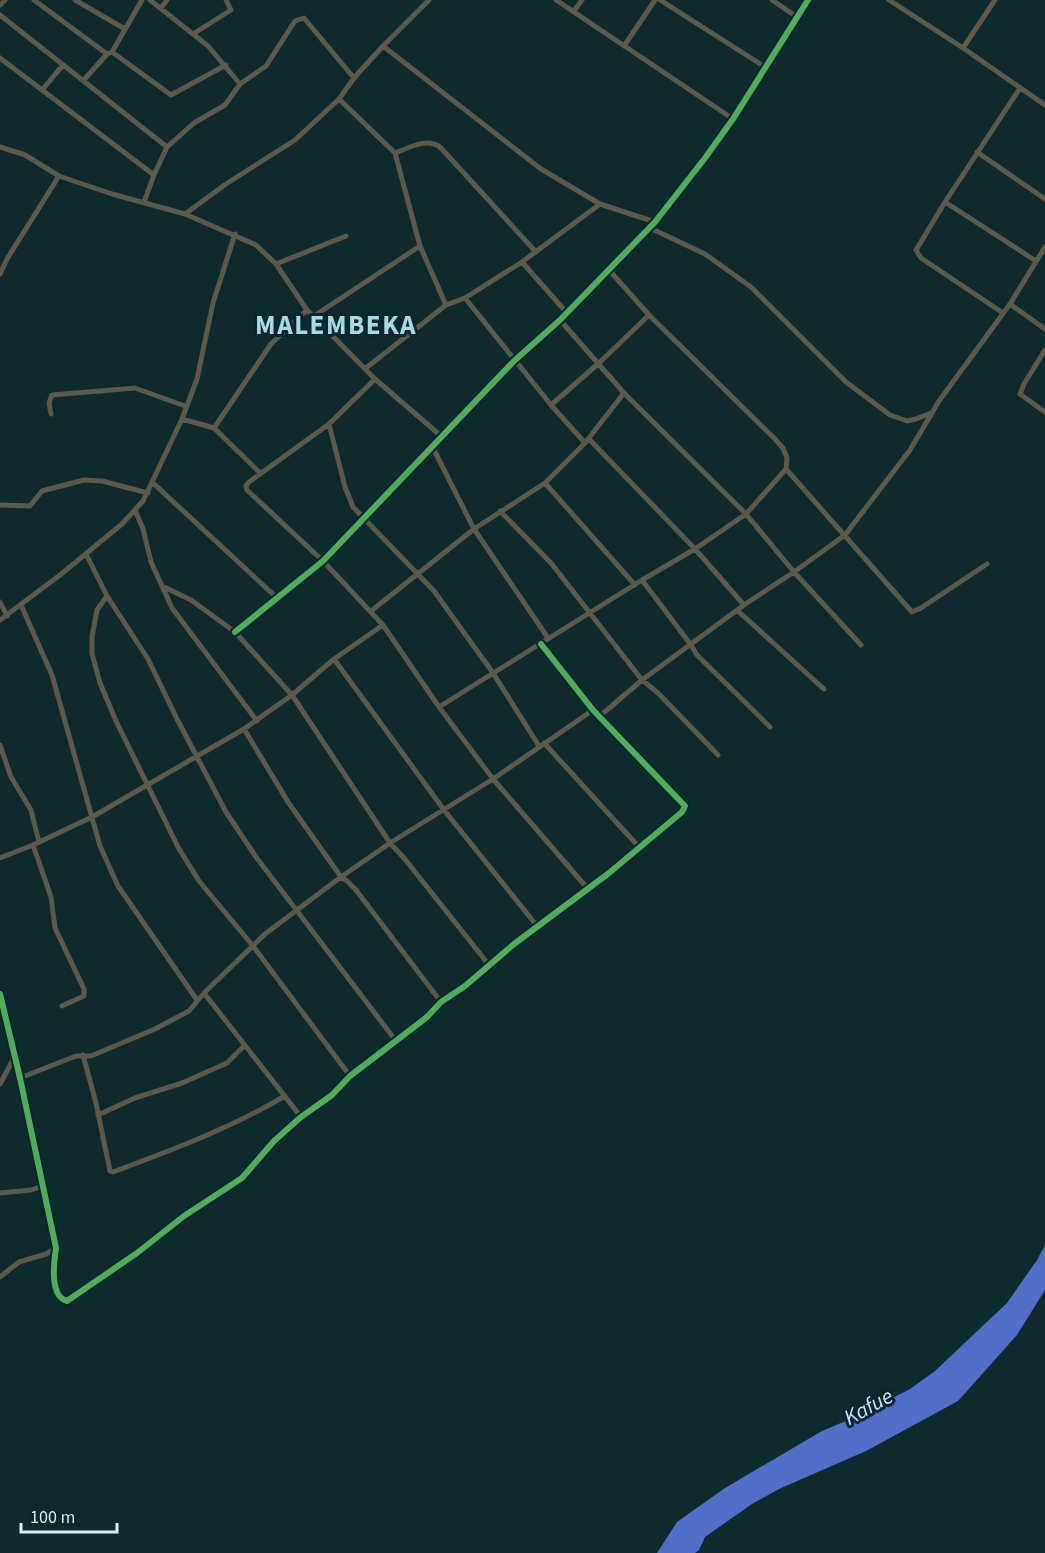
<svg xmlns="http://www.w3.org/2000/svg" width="1045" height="1553" font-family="'Source Sans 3',sans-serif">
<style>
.water{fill:#516ec9}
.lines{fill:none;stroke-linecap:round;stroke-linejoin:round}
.minor{stroke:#5b5a4c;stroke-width:5}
.cycleway-casing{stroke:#05282d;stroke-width:10}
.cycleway{stroke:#51ab58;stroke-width:6}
.labels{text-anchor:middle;stroke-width:6;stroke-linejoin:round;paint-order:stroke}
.water-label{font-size:22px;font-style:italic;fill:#d6e0f9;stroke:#05282d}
.district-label{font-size:27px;font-weight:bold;letter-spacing:1.5px;fill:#a8d8e0;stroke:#05282d}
</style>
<rect width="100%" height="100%" fill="#0e2a2d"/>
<path class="water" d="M1045 1245V1290L1017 1335 958 1401 866 1451 779 1489 752 1504 705 1537 699 1550 695 1553H657L677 1522 725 1488 822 1431 860 1415 910 1389 935 1371 1007 1303 1037 1260Z"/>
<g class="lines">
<path class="minor" d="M34 0 107 54
M75 0 125 29
M150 0 208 46 240 84
M556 0 733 119
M660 0 765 67
M772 0 797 17
M889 0 963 48 1045 105
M0 5 5 0
M161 8 167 0
M574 11 582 0
M0 15 167 147
M193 34 231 10 226 0
M383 46 541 169 600 204 655 222
M624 46 655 0
M963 48 995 0
M112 52 171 95 226 65
M0 58 154 175
M83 81 107 54 112 52 142 0
M42 90 63 65
M339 99 395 153 420 246 446 305
M0 147 25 155 59 176 112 194 185 214 256 245 276 264 307 310 375 379 441 436
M977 152 1045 199
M395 153C409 148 427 137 440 147L536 252
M144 202 154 175 167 147 194 123 225 105 240 84 266 66 295 21 304 18 354 78
M945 202 1036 261
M185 214 226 184 295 140 339 99 354 78 383 46 429 0
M650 228 705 254 751 287 846 382 890 415 907 421 916 419 931 413
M522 262 567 313
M276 264 346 236
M0 274 7 259 59 176
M465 298 551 405 585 443
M1010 304 1045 329
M1003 313 921 258 916 250 945 202 1020 88
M314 316 420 246
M560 320 624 393 746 514 794 572 861 645
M1045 350 1024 384 1020 394 1045 412
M366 368 446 305 465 298 522 262 600 204
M375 379 329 424 249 482 246 486 247 490 323 561 383 625 439 707 493 779 588 889
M551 405 599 363 649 315
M51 414 49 403 52 395 135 388 185 406
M182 419 214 428 260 473
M329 424 345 487 353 507 434 591 493 673 539 746
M214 428 271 344 307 310
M589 439 695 549 744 605
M432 446 474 529 548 638
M786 469 912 612 921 608 987 564
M152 482 276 597
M545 483 635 585
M0 505 30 506 42 491 84 480 102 481 148 493
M135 510 143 529 151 562 172 608 257 721
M500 511 551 563 642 680 658 693 718 755
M86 554 107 596 148 659 177 719 226 812 256 857 396 1041
M642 580 691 645 697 655 770 727
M162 586 191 600 235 632 292 695 390 843 404 858 489 965
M107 596 97 610 92 637V654L100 683 116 721 178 847 199 881 253 946 350 1076
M0 602 7 616
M21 605 52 675 100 846 118 886 197 1000
M371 611 474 529 545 483 585 443 624 393
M738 611 824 689
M0 620 60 575 122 524 143 501 182 419 197 379 213 303 235 234
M235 632 323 561 514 361 560 320 655 222 705 158 733 119 808 0
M334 659 444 810 537 926
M439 707 642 580 695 549 746 514 786 469 787 458 783 448 775 439 649 315 609 270
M600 716 642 680 744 605 794 572 845 535 910 450 939 401 1010 304 1045 247
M244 729 288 802 341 877 346 880 356 890 441 1002
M544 743 639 847
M0 745 11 777 31 810 39 842
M33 845 51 897 55 928 84 989V996L62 1006
M0 858 33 845 92 817 244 729 292 695 334 659 383 625
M204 993 301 1117
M0 994 20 1078 56 1248C54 1262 49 1296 67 1301L137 1253 184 1216 242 1178 274 1141 301 1117 332 1095 350 1076 427 1017 441 1002 465 986 514 944 609 873 682 812 685 806 593 710 541 644
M83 1055 96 1103 110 1171 113 1172C172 1150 231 1128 285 1096
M20 1078 76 1056H91L155 1029 189 1011 204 993 265 934 341 877 390 843 493 779 593 710
M0 1084 15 1056
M98 1115 135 1098 182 1083 227 1063 244 1046
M0 1193 31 1190 43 1186
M0 1277 19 1262 46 1254 56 1248"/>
<g class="cycleway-casing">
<path id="cycleway" d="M235 632 323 561 514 361 560 320 655 222 705 158 733 119 808 0
M0 994 20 1078 56 1248C54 1262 49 1296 67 1301L137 1253 184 1216 242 1178 274 1141 301 1117 332 1095 350 1076 427 1017 441 1002 465 986 514 944 609 873 682 812 685 806 593 710 541 644"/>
</g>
<use href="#cycleway" class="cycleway"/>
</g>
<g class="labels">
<g class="water-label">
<text transform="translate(868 1406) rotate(-29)" y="8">Kafue</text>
</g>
<g class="district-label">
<text x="336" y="334">MALEMBEKA</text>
</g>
</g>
<path d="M21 1523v9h96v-9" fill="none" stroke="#d7eff3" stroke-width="3"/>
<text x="30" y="1523" font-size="18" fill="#d7eff3" stroke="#05282d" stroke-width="4.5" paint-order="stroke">100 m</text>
</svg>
